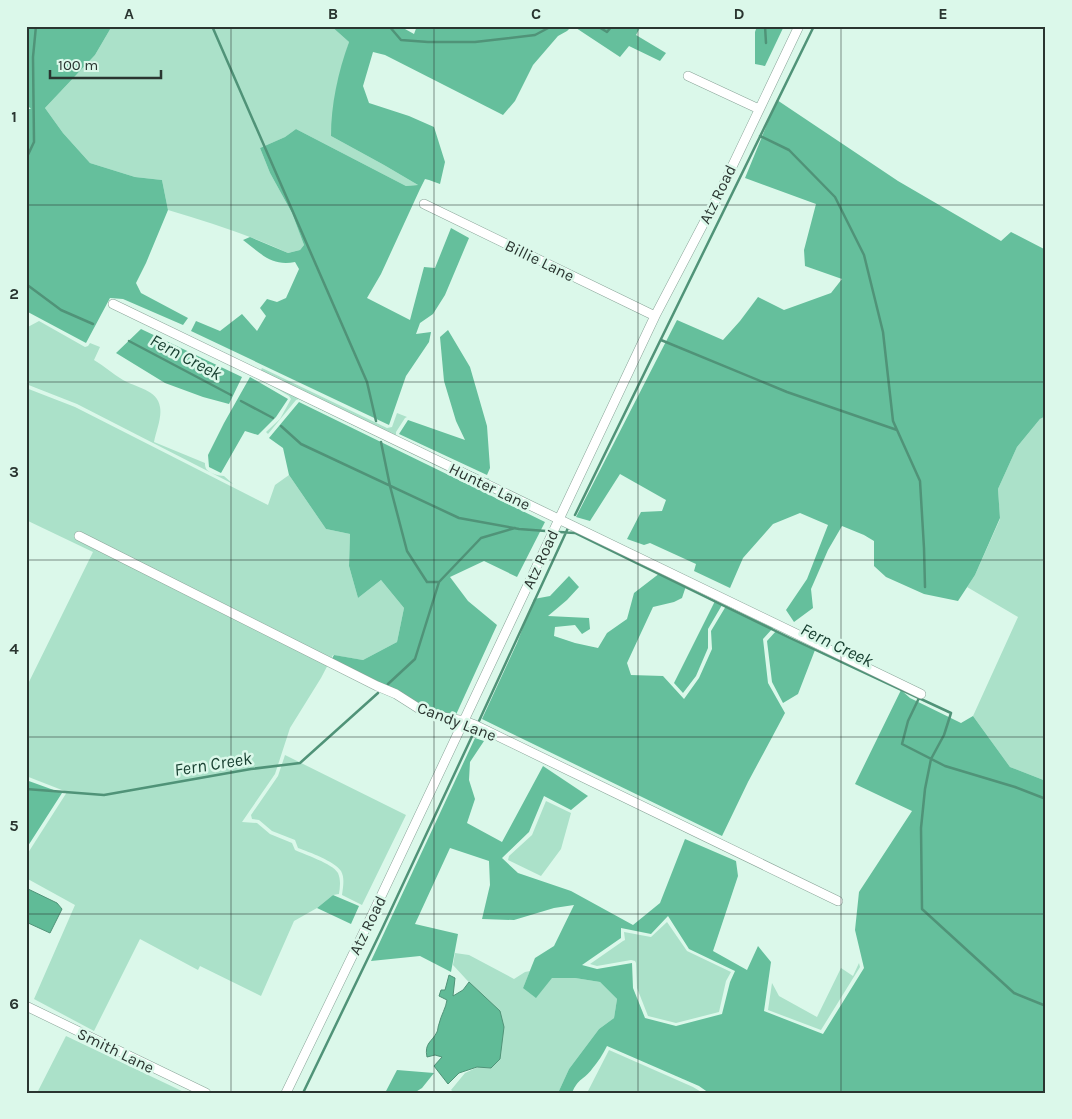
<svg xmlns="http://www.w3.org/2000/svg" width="1072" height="1119" font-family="Karla,sans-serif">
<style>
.green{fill:#abe1c9}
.forest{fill:#65bf9c;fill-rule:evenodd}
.water{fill:#60bb97;stroke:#509378}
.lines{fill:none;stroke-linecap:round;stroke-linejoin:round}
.stream{stroke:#509378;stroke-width:2.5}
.street-casing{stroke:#89a498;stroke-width:10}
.street{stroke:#fff;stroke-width:9}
.grid{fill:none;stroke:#2a3530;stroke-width:1;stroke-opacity:0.55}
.labels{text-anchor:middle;stroke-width:5;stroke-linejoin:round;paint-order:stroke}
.street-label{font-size:16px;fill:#2a3530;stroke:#dbf8ea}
.water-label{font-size:18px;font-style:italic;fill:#194132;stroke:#dbf8ea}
.neatline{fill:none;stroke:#2a3530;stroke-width:2}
.grid-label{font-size:16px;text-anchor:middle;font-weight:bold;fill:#2a3530}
</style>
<rect width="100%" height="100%" fill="#dbf8ea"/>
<path class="green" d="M112 26H331L349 42 338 81 331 136 384 165 418 185 406 186 296 129 285 137 260 148 270 173 292 213 304 245 300 250 288 253C249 235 209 222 168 210L162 180 135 177 90 163 63 133 45 108 95 55Z
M39 321 85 347 88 346 90 343 100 347 94 360C104 366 113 374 123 380 135 387 158 390 160 407 162 418 156 431 154 442L205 463C205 465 205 468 207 470 210 473 219 476 224 476L233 484 77 404 26 384V328Z
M262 368 387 428 392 427 397 413 407 417 405 418 396 432V437L486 478H489L492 492 299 399 296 400 268 434 266 432 280 419 291 399 289 396 257 377Z
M26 388 75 407 268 505 275 485 289 475 326 529 350 534 349 566 358 598 381 580 404 608 397 642 363 660 333 655 321 678 290 728 275 774 242 822 257 823 270 834 292 843 295 850C305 855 332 863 338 873 341 880 340 887 339 894L333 895 317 908 294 921 261 996 200 966 198 970 140 939 94 1031 34 999 75 905 26 878V856L67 792 26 776V688L93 552 26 520Z
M1046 416V781L1010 767 973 716 1018 617 967 587 975 575 1000 519 998 489 1017 447 1040 419Z
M285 755 406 815 362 905 342 895C343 887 345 878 341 871 334 861 309 852 298 848L295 840 272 831 259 820 252 819 251 815 278 776Z
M546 801 571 813 561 849 541 876 508 860 509 856 532 835Z
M667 922 687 951 731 972 726 981 719 1012 676 1023 648 1016 637 988 636 963 635 961 631 960 597 966 590 964 623 941 625 940 624 932 651 937Z
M455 953 469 955 514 979 525 972 530 971 523 988 552 978H575L600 982 617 999 614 1018 599 1029 569 1069 558 1093H455L451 1090 465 1073 478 1067 491 1068 477 991 453 965Z
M859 963 860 967 821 1030 768 1010 772 983 779 996 817 1017 841 968 853 976Z
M66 1036 186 1093H37Z
M609 1050 693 1087 703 1093H587Z"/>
<path class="forest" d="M26 26H112L95 55 45 108 63 133 90 163 135 177 162 180 168 210 146 263 136 283 141 293 188 318 183 325 123 299 110 298 86 343 26 311V109H31L26 104Z
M331 26H404L405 29 414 34 417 26H572L567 31 558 36 533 65 515 101 503 115 385 55 373 52 363 86 369 103 409 116 434 127 445 162 440 184 429 180 425 179 420 189 381 274 367 298 410 320 424 267 435 268 451 228 469 238 445 295 433 314 420 323 416 334 431 332 429 342 406 376 389 425 191 331 196 321 220 331 242 314 257 331 266 316 260 308 267 299 277 302 286 298 299 269 295 262C272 267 260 253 243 240L250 237 288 253 300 250 304 245 292 213 270 173 260 148 285 137 296 129 406 186 418 185 384 165 331 136C331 105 338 72 349 42Z
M573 26H641L636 35 666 53 660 61 629 46 620 57Z
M757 26H784L765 66 755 64V32Z
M777 100 898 181 1001 241 1011 232 1046 250V416L1040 419 1017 447 998 489 1000 518 975 575 958 601 924 594 886 577 874 566V541L864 535 842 526 828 550 811 589 813 608 794 622 786 610 807 579 828 525 800 513 773 524 743 558 730 588 694 571 696 564 650 543 644 545 627 539 641 512 662 511 666 500 620 474 590 521 576 517 677 320 723 340 740 321 758 297 784 310 831 293 842 279 805 266 804 250 816 204 745 178Z
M141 329 242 377 229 404 203 397 165 383 116 353Z
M448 330 470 367 487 426 490 468 487 475 399 434 408 420 465 440 456 421 444 381 440 337Z
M250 377 288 399 276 417 258 435 245 431 221 473 209 467 208 455 224 423Z
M299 402 545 522 517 577 484 561 450 577 468 601 497 625 454 719 438 716 330 662 334 655 363 660 397 642 404 608 381 580 358 598 349 566 350 534 326 529 289 475 283 448 269 438Z
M660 573 686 586 682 598 674 602 653 607 627 663 631 675 663 676 684 699 699 678 712 649 711 631 726 606 773 628 763 639 768 683 785 713 748 782 722 836 482 719 517 643 534 599 550 596 569 576 579 587 567 600 548 616 589 618 590 629 582 634 575 625 555 627 554 636 575 643 598 648 607 633 627 619 634 593Z
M715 601 722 605 708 629V648L696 676 683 693 674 683Z
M776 631 815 650 798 694 783 703 772 682 767 641Z
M901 690 910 698 961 723 973 716 1010 767 1046 781V1093H982L978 1091 976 1093H709L699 1086 607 1046C603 1054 598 1062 592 1069 584 1080 578 1078 572 1093H558L569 1069 599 1029 614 1018 617 999 600 982 575 978H552L536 998 523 988 535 958 554 946 574 905 554 908 514 920 482 919 490 885 489 861 450 848 415 924 458 934 451 972 420 956 371 961 475 738 484 741 470 762 469 780 475 799 467 823 502 842 543 766 588 796 571 810 544 796 529 832 502 858 518 873 571 891 633 925 660 903 685 839 736 861 738 876 713 951 747 970 758 946 771 962 764 1011 823 1034 864 968 855 930 859 892 912 811 855 784ZM668 916 689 949 735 971 730 982 722 1014 676 1026 645 1018 633 988 632 963 597 969 582 965 621 938V928L651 934Z
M26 780 62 793 26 849Z
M333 895 359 906 351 924 317 908Z
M397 1070 434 1073 422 1088 414 1093H385Z"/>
<path class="water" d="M26 888 57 903 62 909 50 933 26 922Z
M449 975 455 978 453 996 463 990 469 982 500 1011 504 1027 500 1059 491 1068 477 1067 459 1073 448 1084 434 1066 442 1057 435 1055 427 1057C424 1043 432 1042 437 1032 438 1030 438 1026 439 1024 441 1015 446 1008 447 1000L439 996 441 990H445Z"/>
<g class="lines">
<path class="stream" d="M212 26 367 382 376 421
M389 26 401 40 428 42H475L535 35 552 26
M597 26 607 32 612 26
M765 26 766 43
M760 136 789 150 835 197 864 255 883 332 893 421 920 481 924 548 925 587
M26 159 34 142 33 57 36 26
M26 284 61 310 93 324
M661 340 787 392 897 430
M129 341 231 395
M241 401 273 418
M281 426 301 444 459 518 519 529 546 531
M381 442 390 486 407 551 427 582H439
M575 515 814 26
M559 532 575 533 790 638 951 713
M388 684 415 659 439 582 481 538 515 528
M919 698 908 721 902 744 945 766 1015 787 1046 799
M951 713 944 735 931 759 925 789 921 828 922 909 1014 993 1046 1006
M479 721 568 528
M26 789 104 795 251 769 300 763 378 693
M303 1093 382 929 474 732"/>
<g class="street-casing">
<path id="street" d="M688 76 759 109
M424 204 655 316
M113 304 921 694
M79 536 377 686 396 694 418 708 438 716 464 721 475 725 838 901
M26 1006 206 1093
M286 1093 375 909 629 371 655 316 720 192 799 26"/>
</g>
<use href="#street" class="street"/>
</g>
<path class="grid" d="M231 26V1093M434 26V1093M638 26V1093M841 26V1093M26 205H1046M26 382H1046M26 560H1046M26 737H1046M26 914H1046"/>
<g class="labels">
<g class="street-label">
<text transform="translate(717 194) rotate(-64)" y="6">Atz Road</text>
<text transform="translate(540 260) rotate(26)" y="6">Billie Lane</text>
<text transform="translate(490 486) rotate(26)" y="6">Hunter Lane</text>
<text transform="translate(540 559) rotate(-65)" y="6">Atz Road</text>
<text transform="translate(457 721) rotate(21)" y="6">Candy Lane</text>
<text transform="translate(367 925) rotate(-64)" y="6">Atz Road</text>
<text transform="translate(116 1050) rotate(26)" y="6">Smith Lane</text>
</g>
<g class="water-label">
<text transform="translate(186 357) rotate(28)" y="6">Fern Creek</text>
<text transform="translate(837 645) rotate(26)" y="6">Fern Creek</text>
<text transform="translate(213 764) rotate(-9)" y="6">Fern Creek</text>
</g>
</g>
<rect width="1072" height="1119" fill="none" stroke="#dbf8ea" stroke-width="55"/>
<path d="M50 70v8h111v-8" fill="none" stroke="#2a3530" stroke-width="2.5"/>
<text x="58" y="70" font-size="15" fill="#2a3530" stroke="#dbf8ea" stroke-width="4" paint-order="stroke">100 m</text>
<rect x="28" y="28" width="1016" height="1064" class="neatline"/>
<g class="grid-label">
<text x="129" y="19">A</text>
<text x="333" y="19">B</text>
<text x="536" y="19">C</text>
<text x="739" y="19">D</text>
<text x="943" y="19">E</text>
<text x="14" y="122">1</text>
<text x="14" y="299">2</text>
<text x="14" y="477">3</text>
<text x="14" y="654">4</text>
<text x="14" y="831">5</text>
<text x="14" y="1009">6</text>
</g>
</svg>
